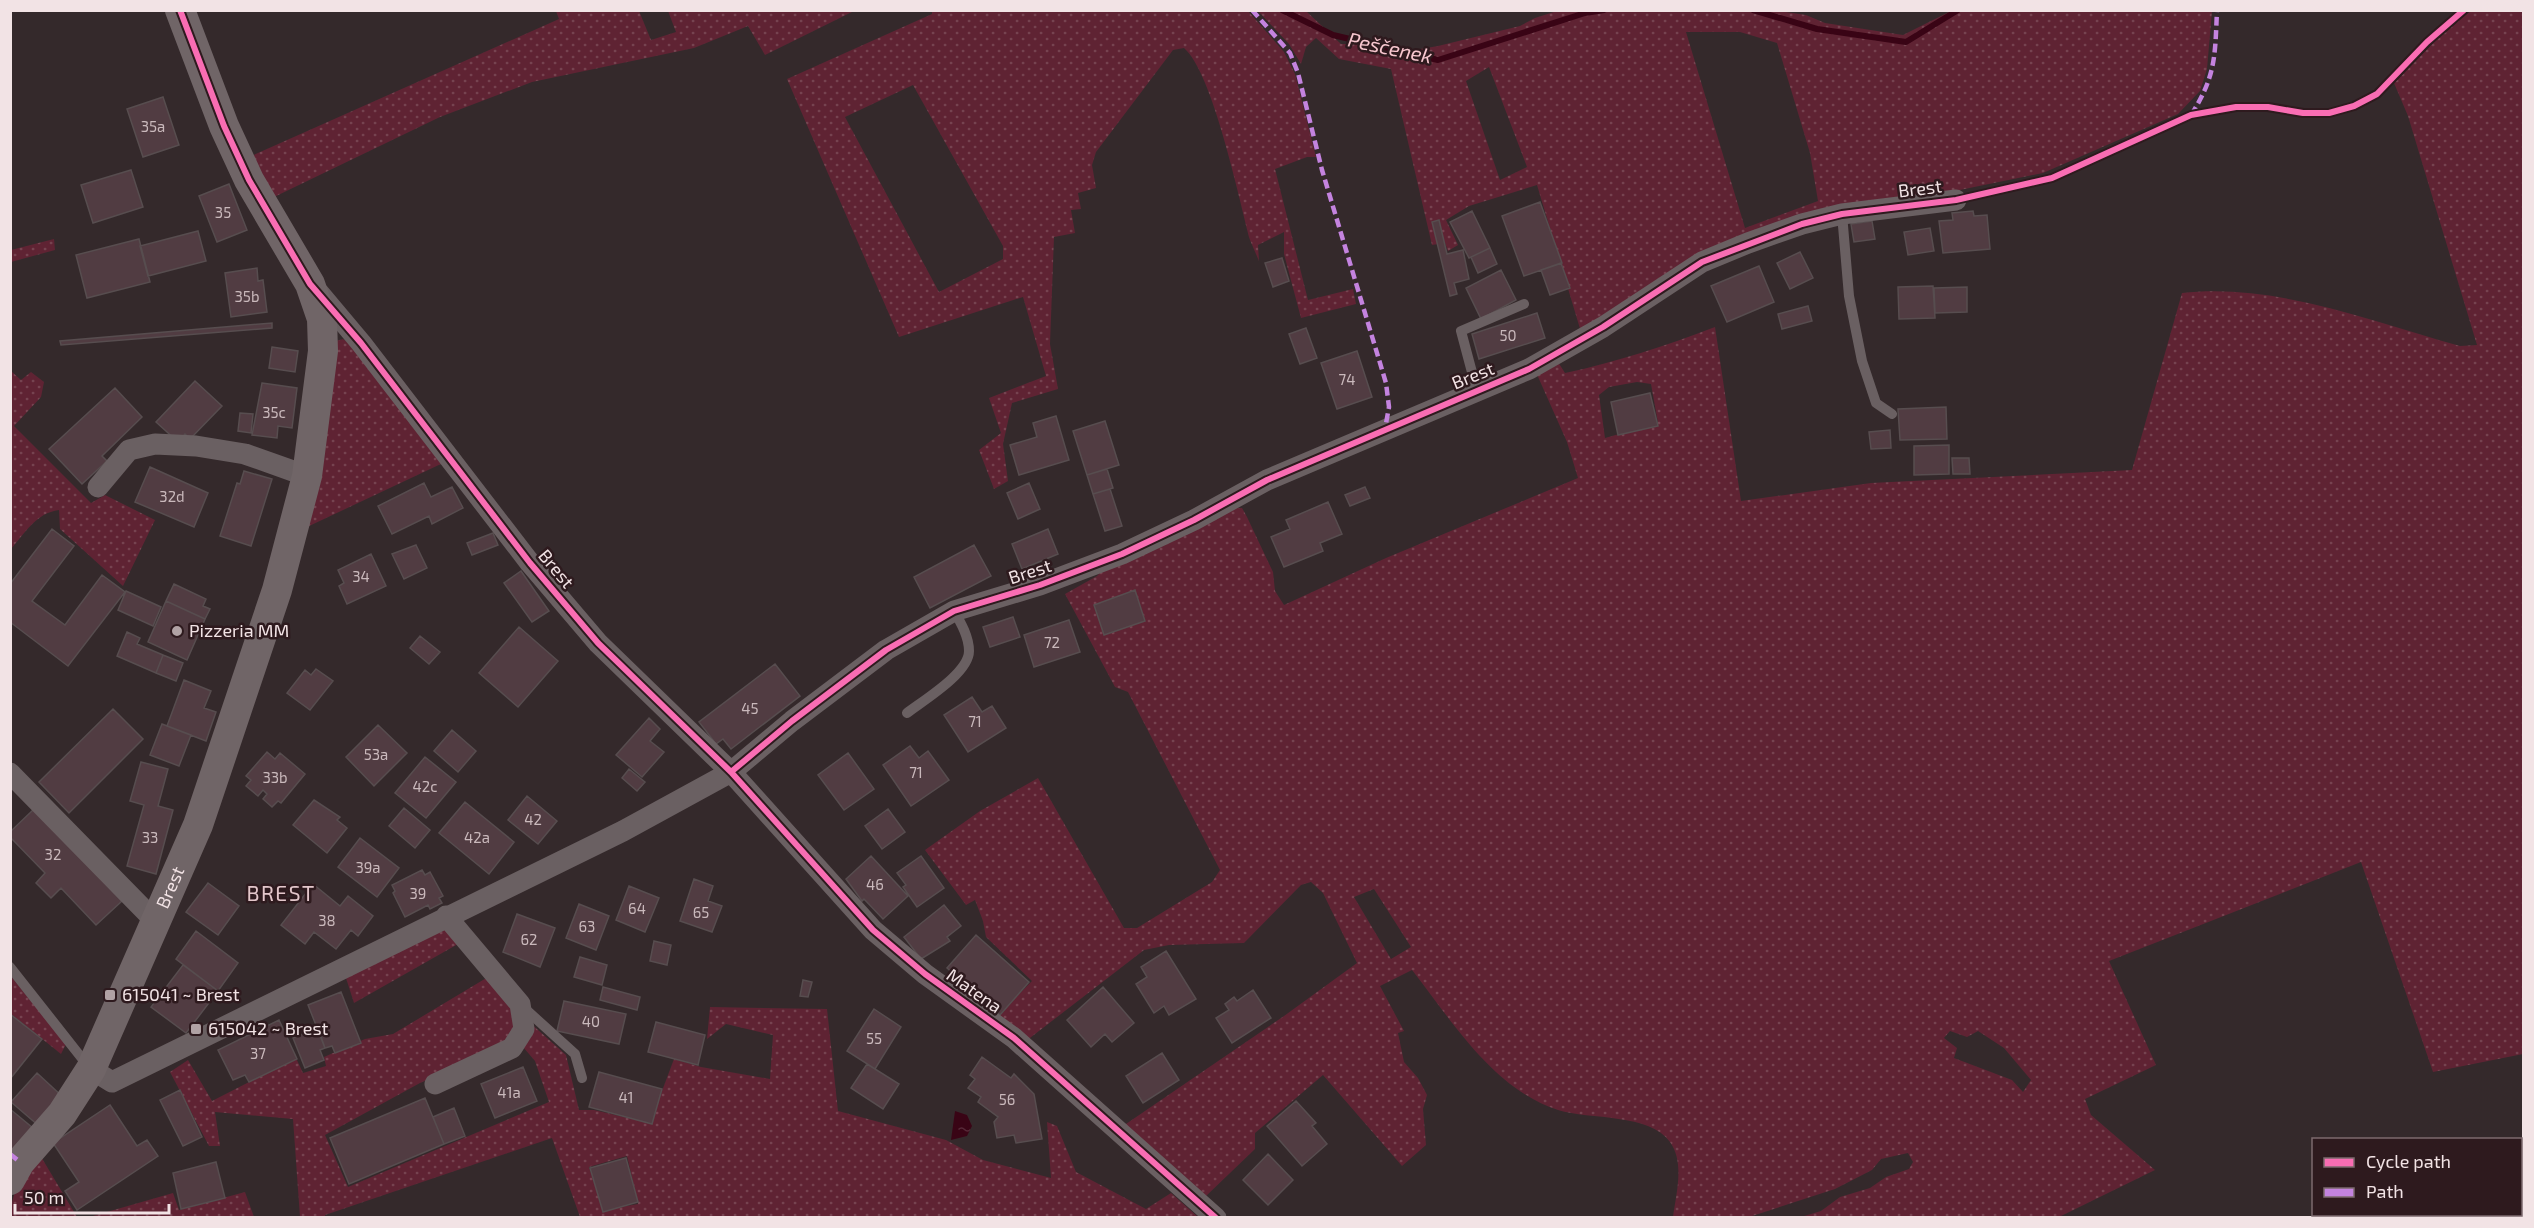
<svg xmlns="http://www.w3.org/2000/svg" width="2534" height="1228" font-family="'Exo 2',sans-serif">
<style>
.grass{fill:url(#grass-dots);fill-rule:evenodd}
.water{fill:url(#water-ripples)}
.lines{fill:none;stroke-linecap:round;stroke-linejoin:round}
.stream{stroke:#390415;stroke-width:6}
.building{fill:#513c42;stroke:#574d4f;stroke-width:1.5}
.lane{stroke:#6a6062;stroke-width:10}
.street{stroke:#6a6062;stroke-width:21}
.secondary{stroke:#706567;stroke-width:30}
.quiet{stroke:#c483df;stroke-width:4.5;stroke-dasharray:9 4.5;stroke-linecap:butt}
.cycleway-casing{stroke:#2e1a1e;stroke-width:10}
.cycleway{stroke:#f96db3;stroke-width:6}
.poi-dot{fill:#b0a2a4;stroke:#2e1a1e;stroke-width:2}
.labels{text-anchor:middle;stroke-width:5;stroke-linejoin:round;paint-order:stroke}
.number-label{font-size:15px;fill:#cab9bc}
.street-label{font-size:18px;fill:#f2e3e5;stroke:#2e1a1e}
.poi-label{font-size:18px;fill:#f2e3e5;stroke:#2e1a1e;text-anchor:start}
.water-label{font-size:20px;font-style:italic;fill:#f8c7cf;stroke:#2e1a1e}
.quarter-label{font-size:21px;letter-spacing:1.5px;fill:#e3c7cb;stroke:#2e1a1e}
</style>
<defs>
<pattern id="grass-dots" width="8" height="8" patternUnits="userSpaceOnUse" patternTransform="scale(1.5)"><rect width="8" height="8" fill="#5f2333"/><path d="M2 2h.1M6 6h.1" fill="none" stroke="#764350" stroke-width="1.8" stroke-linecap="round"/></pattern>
<pattern id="water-ripples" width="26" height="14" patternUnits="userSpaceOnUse" patternTransform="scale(1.5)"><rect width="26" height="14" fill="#390415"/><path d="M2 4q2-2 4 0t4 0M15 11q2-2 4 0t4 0" fill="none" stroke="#562837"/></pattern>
</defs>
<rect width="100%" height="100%" fill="#34292b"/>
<path class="grass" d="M1560 10 1779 11 1806 15 1825 23 1903 35 1951 11H2212L2207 69 2200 91 2178 114 2043 173 1950 192 1815 213 1581 332 1537 185 1469 206 1446 220 1458 245 1448 251 1445 243 1432 245 1391 69 1339 59 1316 38 1306 47 1301 64 1289 44 1258 11H1306L1341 44H1362L1377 52 1397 53 1438 46 1520 26 1535 18ZM1686 32H1740L1777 43 1810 153 1818 201 1745 228ZM1489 67 1527 167 1500 180 1466 81Z
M556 11H639L651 40 676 32 668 11H854L765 55 748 26 694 48 532 82 440 117 272 198 249 157 559 19Z
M932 11H1248L1284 52 1295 74 1316 157H1307L1275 169 1308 300 1353 289 1356 304 1301 318 1284 254V232L1258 245 1259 261 1250 240C1239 199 1213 73 1184 48L1173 50 1096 152 1092 165 1096 188 1078 193 1081 209 1071 210 1075 233 1054 237 1050 344 1058 389 1012 403 1003 444 1008 481 994 489 979 450 1001 433 989 398 1046 376 1023 297 899 337 787 79 932 14ZM913 85 1003 246V259L939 292 845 117Z
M2471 11H2523V1054L2433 1072 2361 862 2109 961 2156 1065 2085 1099 2091 1115 2155 1170 2059 1217H1801L1821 1211 1840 1197 1870 1188 1886 1177 1909 1169 1913 1162 1908 1153 1881 1159 1872 1170 1835 1189 1749 1217H1673C1676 1194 1685 1163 1670 1142 1650 1113 1590 1120 1558 1110 1493 1089 1452 1021 1412 970L1380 986 1404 1031 1398 1033 1404 1062 1418 1078 1427 1095 1423 1109 1426 1145 1402 1166 1323 1075 1255 1133V1149L1205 1197 1123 1126 1284 1016 1357 963 1323 893 1311 882 1301 885 1244 943 1169 945 1144 950 1026 1041 997 1016 1032 981 986 937 983 921 975 900 966 905 925 850 980 811 1038 778 1124 928H1137L1212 882 1220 870 1128 692 1115 687 1065 594 1097 576 1106 566 1233 508H1242L1247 517 1273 572 1275 591 1284 605 1386 558 1578 478 1567 442 1535 370 1558 362 1565 373C1617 362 1665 346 1715 327L1741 501 1871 483 2132 470 2182 293C2276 283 2371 321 2460 346L2477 345 2408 116 2394 83 2448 28ZM1637 382 1651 384 1658 423 1605 438 1599 395 1609 387ZM1374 889 1411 947 1391 959 1354 897ZM1950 1031 1967 1037 1978 1031 2004 1048 2031 1080 2023 1092 2012 1080 1954 1058 1957 1048 1944 1038Z
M54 239 55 250 11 262V250Z
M343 339 350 344 443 463 307 527 332 342Z
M11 371 21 380 31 372 44 382 41 397 14 426 91 503 105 495 155 520 123 586 60 529 59 510C36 513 25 533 11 549Z
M445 929 458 944 354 1003 346 978Z
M10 975 66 1044 61 1054 11 1014Z
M488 977C509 1004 522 1008 510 1043L420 1083 325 1135 348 1187 549 1102 535 1061 523 1047 528 1021 566 1055 579 1110H594L650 1123 674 1059 701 1067 770 1079 773 1035 726 1024 707 1039 710 1007 827 1009 838 1111 946 1140 983 1160 1051 1178 1047 1122 1057 1126 1076 1172 1146 1209 1171 1193 1198 1217H580L552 1138 325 1215V1217H300L293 1119 215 1112 220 1146H209L170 1072 188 1060 212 1101 296 1058 303 1073 326 1066 324 1057 365 1039 393 1034ZM627 1156 638 1204 603 1210 589 1167Z
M40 1155 77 1217 11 1218C10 1190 24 1176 40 1155Z
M245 1192 254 1217 86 1218 173 1193 179 1210Z"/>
<path class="water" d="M955 1111 967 1115 972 1126 967 1136 951 1140Z"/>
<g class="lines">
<path class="stream" d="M1282 10 1333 35 1438 60 1585 13 1604 10
M1753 10 1817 29 1906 42 1958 10"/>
</g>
<path class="building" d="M163 97 179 145 143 157 127 109Z
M131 170 143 207 93 223 81 185Z
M229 184 247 230 217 242 199 196Z
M1540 202 1562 263 1524 276 1502 216Z
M1472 211 1490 248 1469 258 1450 222Z
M1973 211 1974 216 1987 215 1990 249 1943 253 1939 221 1953 220 1952 213Z
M1439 220 1447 254 1463 250 1469 279 1454 283 1457 294 1450 296 1432 222Z
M1872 221 1875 239 1854 242 1851 224Z
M1930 228 1934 251 1908 255 1904 232Z
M198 231 206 261 148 276 140 246Z
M139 239 150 282 87 298 76 255Z
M1490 248 1497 264 1478 273 1471 257Z
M1800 252 1813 278 1790 289 1777 263Z
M1282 258 1289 281 1273 287 1265 263Z
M1561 263 1570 288 1550 295 1541 270Z
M1759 266 1774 302 1727 322 1711 286Z
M257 268 258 281 263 280 267 312 231 317 225 273Z
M1501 270 1516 300 1481 319 1466 288Z
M1933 286 1935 318 1899 319 1898 287Z
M1967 287V312L1935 313 1934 288Z
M1808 306 1812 321 1782 329 1778 314Z
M1537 313 1545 338 1479 359 1472 334Z
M272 323V328L61 345 60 341Z
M1306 328 1317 358 1300 364 1289 334Z
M272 347 298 351 295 372 269 368Z
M1357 351 1372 397 1337 409 1321 363Z
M195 381 222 406 190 439 185 434 178 442 156 422Z
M262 383 297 388 292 428 278 426 277 438 252 435Z
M115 388 142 417 102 456 107 461 82 484 49 449Z
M1650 393 1658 426 1618 435 1611 402Z
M1946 407 1947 439 1900 440 1898 409Z
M240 413 253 414 251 433 238 431Z
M1056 416 1069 460 1019 475 1010 445 1037 437 1033 423Z
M1105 421 1119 465 1087 475 1073 431Z
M1890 430 1891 448 1871 449 1869 432Z
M1949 445V474L1914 475V446Z
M1952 458H1969L1970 474H1953Z
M150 467 208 493 194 527 135 502Z
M1107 469 1113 488 1093 494 1087 475Z
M244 471 272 479 251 546 220 536 237 483 240 484Z
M424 483 431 497 452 487 463 508 432 524 429 516 392 534 378 506Z
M1029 483 1040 509 1018 519 1007 493Z
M1365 487 1370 498 1350 506 1345 495Z
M1110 489 1122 526 1105 531 1093 494Z
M1328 502 1342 534 1320 543 1323 551 1284 567 1271 537 1290 529 1286 520Z
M52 529 74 546 32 601 65 625 102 575 125 592 68 666 10 622V584Z
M1048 529 1058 554 1022 569 1012 544Z
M493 533 498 545 472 555 467 543Z
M416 545 427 568 404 579 392 554Z
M974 545 991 576 930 608 914 577Z
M371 554 386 586 347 604 339 586 344 583 338 570Z
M521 571 549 611 532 622 504 583Z
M174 584 206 599 203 606 210 609 205 619 166 601Z
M1135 590 1145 621 1104 635 1094 605Z
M126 591 161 607 153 626 118 610Z
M166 601 205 619 187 660 148 642Z
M1013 617 1020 637 990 647 983 627Z
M1069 620 1080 652 1034 667 1024 635Z
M519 627 558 661 518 707 479 673Z
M127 632 140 638 137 644 163 655 156 673 117 656Z
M420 636 440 652 429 664 410 648Z
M163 655 183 663 176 681 156 673Z
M775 664 800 696 731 749 723 739 716 744 699 722Z
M316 669 333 681 310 710 287 693 305 670 311 675Z
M184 680 211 691 204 708 216 712 206 741 167 726Z
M972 697 982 712 992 706 1006 728 968 752 944 715Z
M113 709 143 739 69 813 39 782Z
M649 718 660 729 650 741 664 752 642 777 616 755Z
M162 724 191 735 179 766 150 755Z
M378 725 407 753 374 786 346 757Z
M452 730 476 751 458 772 434 751Z
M910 746 919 758 928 751 949 780 911 806 883 765Z
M267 752 275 759 280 753 305 774 281 803 278 801 272 807 263 799 267 794 263 790 258 796 246 786 251 780 246 776Z
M848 753 874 789 844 810 818 775Z
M425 757 456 782 426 818 395 793Z
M141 762 168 769 158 806 173 810 156 874 127 866 144 805 130 801Z
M629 769 645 782 637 791 622 778Z
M527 796 557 821 538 844 508 820Z
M314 800 340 817 337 820 347 828 327 853 293 825Z
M465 802 514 842 489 874 439 833Z
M404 808 430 830 415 848 389 826Z
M34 809 122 901 96 925 61 888 51 898 36 883 45 873 10 837V832Z
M888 809 905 832 882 849 865 826Z
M360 838 399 868 377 897 338 867Z
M871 856 908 896 883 919 864 899 862 901 846 879Z
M921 856 944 888 917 907 903 887 906 885 897 873Z
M422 870 425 875 430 872 443 896 439 898 442 903 430 909 428 905 405 917 393 893 395 891 392 885Z
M694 879 713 886 708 901 722 906 712 932 680 921Z
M208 883 239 906 218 935 186 912Z
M313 884 340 906 348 896 373 916 358 936 351 930 336 949 314 932 305 944 281 925Z
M629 886 659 898 645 932 616 920Z
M579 904 609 916 596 950 566 938Z
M944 905 961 926 947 937 950 941 921 959 904 937Z
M517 914 555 928 540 967 503 952Z
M196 931 238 963 218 991 176 959Z
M976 935 1029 982 1000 1015 947 968Z
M654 941 671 945 667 965 650 961Z
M1166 951 1196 999 1169 1015 1164 1006 1154 1013 1136 984 1147 977 1141 967Z
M580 957 607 965 602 985 574 977Z
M183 965 218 991 186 1033 151 1007Z
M803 980 812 982 808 997 800 996Z
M603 987 640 997 637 1010 600 1000Z
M1103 987 1134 1023 1112 1042 1105 1034 1091 1047 1067 1020Z
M1253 990 1271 1018 1232 1043 1216 1018 1229 1010 1225 1004 1234 997 1237 1001Z
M341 992 361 1043 335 1053 332 1046 325 1048 308 1005Z
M564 1001 626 1014 619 1044 557 1031Z
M874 1009 901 1027 875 1069 847 1051Z
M10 1014 42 1039 10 1079Z
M279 1020 297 1059 249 1082 245 1075 233 1080 218 1050Z
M656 1022 705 1035 698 1065 648 1052Z
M318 1028 325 1048 320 1050 324 1060 305 1068 293 1038Z
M1162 1053 1179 1080 1143 1103 1126 1076Z
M982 1057 1011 1078 1014 1074 1034 1094 1042 1139 1016 1143 1014 1135 997 1138 994 1122 998 1117 978 1102 981 1097 968 1088 975 1079 970 1075Z
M867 1064 899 1084 883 1109 851 1088Z
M523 1067 537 1101 495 1118 481 1084Z
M599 1072 662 1089 652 1124 589 1107Z
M37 1073 64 1098 39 1126 11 1102Z
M180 1090 202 1137 183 1146 160 1100Z
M425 1098 444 1144 349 1184 330 1138Z
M1296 1101 1316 1123 1312 1126 1327 1144 1302 1166 1267 1126Z
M110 1105 137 1146 147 1140 158 1156 77 1210 65 1191 79 1182 53 1143Z
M454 1108 465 1136 444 1144 433 1117Z
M10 1109 33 1128 10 1153Z
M1268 1154 1293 1180 1268 1205 1243 1180Z
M626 1158 638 1202 603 1212 590 1168Z
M216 1162 225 1198 181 1209 173 1173Z"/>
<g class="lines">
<path class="lane" d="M1842 214 1849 296 1862 361 1876 403 1892 414
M1477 391 1461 331 1524 304
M907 713C924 700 969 673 969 651 969 637 961 623 954 611
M10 967 88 1066
M522 1006 575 1054 582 1078"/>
<path class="street" d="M319 293 361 343 530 563 598 643 731 772 873 930 925 974 1014 1038 1216 1218
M98 487 129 450 155 444 196 446 245 454 307 476
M10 773 156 922
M91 1069 112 1082 623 831 731 772 792 721 886 650 954 611 1040 585 1122 554 1194 520 1267 480 1529 369 1603 327 1702 262 1748 243 1802 224 1842 214 1956 200
M435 1084 512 1048 524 1029 520 1004 446 916"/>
<path class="secondary" id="s1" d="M10 1180 20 1162 62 1114 91 1069 198 825 277 590 307 476 323 351 322 319 310 284 249 180 224 126 180 10"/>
<path class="quiet" d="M1252 10 1290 53 1298 73 1322 170 1386 383 1389 407 1385 429
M2191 115C2216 76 2215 56 2217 10
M10 1154 20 1162"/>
<g class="cycleway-casing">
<path id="cycleway" d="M180 10 224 126 249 180 310 284 361 343 530 563 598 643 731 772 873 930 925 974 1014 1038 1216 1218
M731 772 792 721 886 650 954 611 1040 585 1122 554 1194 520 1267 480 1529 369 1603 327 1702 262 1802 224 1842 214 1956 200 2052 178 2191 115 2236 107H2268L2303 113H2329L2354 106 2377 94 2427 42 2464 10"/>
</g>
<use href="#cycleway" class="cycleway"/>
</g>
<g class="poi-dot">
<circle cx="177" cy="631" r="6"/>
<rect x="104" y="989" width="12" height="12" rx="3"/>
<rect x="190" y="1023" width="12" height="12" rx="3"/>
</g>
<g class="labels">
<g class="number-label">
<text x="153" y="132">35a</text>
<text x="223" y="218">35</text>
<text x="247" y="302">35b</text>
<text x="1508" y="341">50</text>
<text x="1347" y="385">74</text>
<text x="274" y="418">35c</text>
<text x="172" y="502">32d</text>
<text x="361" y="582">34</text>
<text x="1052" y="648">72</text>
<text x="750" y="714">45</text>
<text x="975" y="727">71</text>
<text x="376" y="760">53a</text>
<text x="916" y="778">71</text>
<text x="275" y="783">33b</text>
<text x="425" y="792">42c</text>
<text x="533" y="825">42</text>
<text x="150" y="843">33</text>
<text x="477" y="843">42a</text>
<text x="53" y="860">32</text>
<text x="368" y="873">39a</text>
<text x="875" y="890">46</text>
<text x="418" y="899">39</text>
<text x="637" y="914">64</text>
<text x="701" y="918">65</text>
<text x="327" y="926">38</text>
<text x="587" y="932">63</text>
<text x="529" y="945">62</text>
<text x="591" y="1027">40</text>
<text x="874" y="1044">55</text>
<text x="258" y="1059">37</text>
<text x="509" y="1098">41a</text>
<text x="626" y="1103">41</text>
<text x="1007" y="1105">56</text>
</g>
<g class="street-label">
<text transform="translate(1920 189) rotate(-7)" y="6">Brest</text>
<text transform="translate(1473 376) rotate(-22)" y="6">Brest</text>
<text transform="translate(556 569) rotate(50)" y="6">Brest</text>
<text transform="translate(1030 572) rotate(-18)" y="6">Brest</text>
<text dy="6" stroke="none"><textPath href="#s1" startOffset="336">Brest</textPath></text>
<text transform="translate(974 991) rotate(35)" y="6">Matena</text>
</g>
<g class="poi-label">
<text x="189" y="637">Pizzeria MM</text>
<text x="122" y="1001">615041 ~ Brest</text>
<text x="208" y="1035">615042 ~ Brest</text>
</g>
<g class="water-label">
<text transform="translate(1390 48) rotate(12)" y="7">Peščenek</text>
</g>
<g class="quarter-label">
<text x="281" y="901">BREST</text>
</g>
</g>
<rect width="2534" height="1228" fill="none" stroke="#f2e3e5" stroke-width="24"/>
<rect x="2312" y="1138" width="210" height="78" fill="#2e1a1e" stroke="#7c6a6e" stroke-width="1.5"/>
<rect x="2324" y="1158" width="30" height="9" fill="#f96db3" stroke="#7c6a6e" stroke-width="1.5"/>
<text x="2366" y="1168" font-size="18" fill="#f2e3e5">Cycle path</text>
<rect x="2324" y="1188" width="30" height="9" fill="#c483df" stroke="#7c6a6e" stroke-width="1.5"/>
<text x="2366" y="1198" font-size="18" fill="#f2e3e5">Path</text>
<path d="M15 1204v9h154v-9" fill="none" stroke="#f2e3e5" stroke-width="3"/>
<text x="24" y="1204" font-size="18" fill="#f2e3e5" stroke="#2e1a1e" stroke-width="4.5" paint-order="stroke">50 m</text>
</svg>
